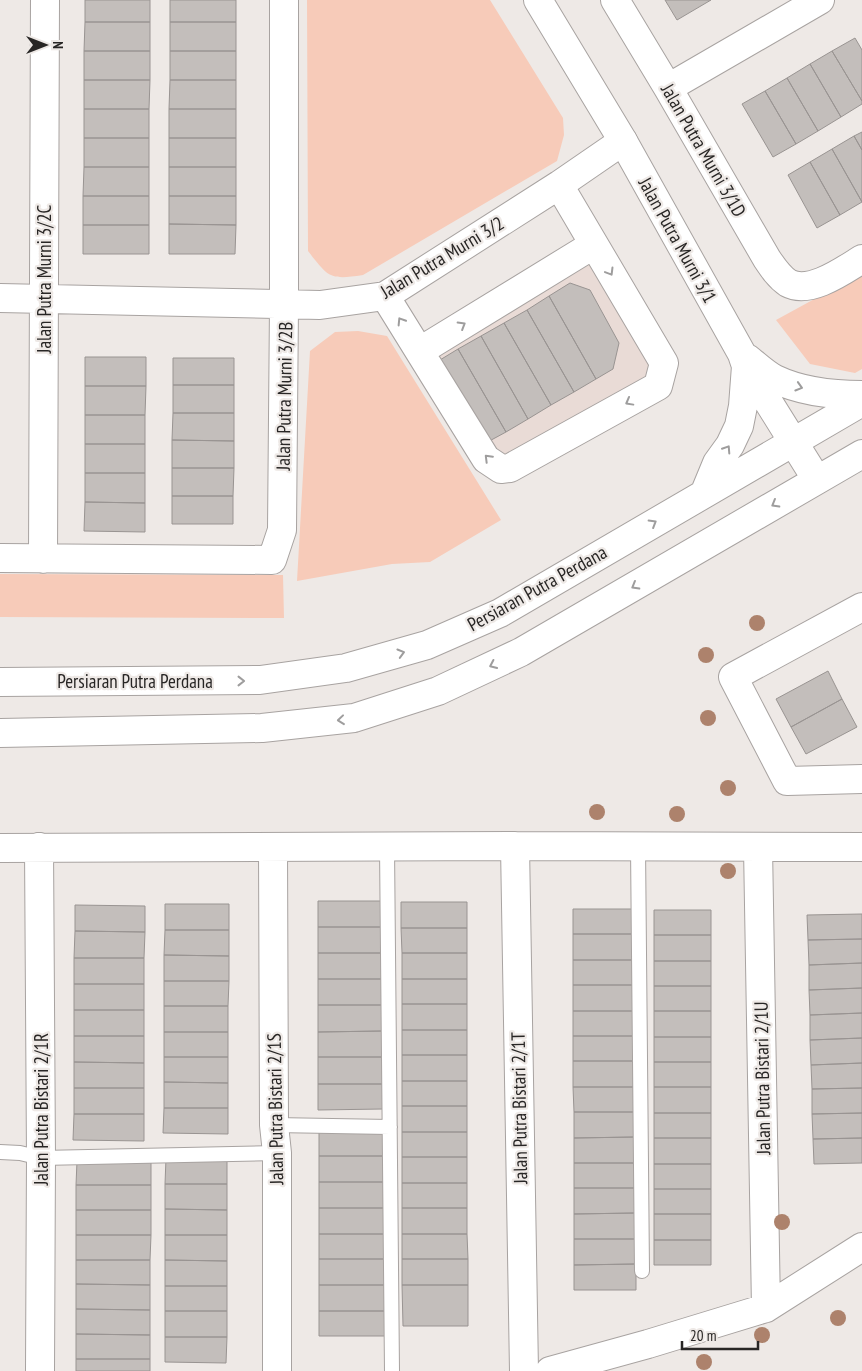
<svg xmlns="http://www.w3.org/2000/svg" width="862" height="1371" font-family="'PT Sans Narrow',sans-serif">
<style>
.built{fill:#e9dbd6}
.green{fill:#f7cbb9}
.building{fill:#c3bebb;stroke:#999492}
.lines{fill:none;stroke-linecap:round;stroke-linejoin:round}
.lane-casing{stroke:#a8a3a1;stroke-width:16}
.street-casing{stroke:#a8a3a1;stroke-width:30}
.secondary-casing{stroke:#a8a3a1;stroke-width:30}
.lane{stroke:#fff;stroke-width:14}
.street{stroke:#fff;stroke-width:28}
.secondary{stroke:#fff;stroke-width:28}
.tree{fill:#ad826c}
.oneway{stroke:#9e9d9d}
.labels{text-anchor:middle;stroke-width:4.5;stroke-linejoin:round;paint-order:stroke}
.street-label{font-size:19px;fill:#282625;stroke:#eee9e6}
</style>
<rect width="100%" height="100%" fill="#eee9e6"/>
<path class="built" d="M590 259 655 365 650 379 507 459 491 453 432 354Z"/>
<path class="green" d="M307 0H490L563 118 564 135 557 161 363 275C330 280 329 278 308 251Z
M862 273V369L855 373 810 364 776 320Z
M358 331 387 336 501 520 430 562 392 564 297 581 310 351 335 332Z
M0 574 283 575 284 618 0 617Z"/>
<path class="building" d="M85 0H150V22H85Z
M170 0H236V22H170Z
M665 0H711L677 20Z
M85 22H150V51H84Z
M170 22H236V51H170Z
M855 38 862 50V101L832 51Z
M84 51H150V80H84Z
M170 51H236V80H170Z
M832 51 862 101V104L841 117 810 64Z
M810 64 841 117 818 131 787 78Z
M787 78 818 131 796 144 765 91Z
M84 80H150L149 109H84Z
M170 80H236V109H169Z
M765 91 796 144 773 157 742 104Z
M84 109H149V138H84Z
M169 109H236V138H169Z
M862 132V150L854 136Z
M854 136 862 150V202L832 149Z
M84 138H149V167H84Z
M169 138H236V167H169Z
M832 149 862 202 840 215 810 162Z
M810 162 840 215 817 228 788 175Z
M84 167H149V196H83Z
M169 167H236V196H169Z
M83 196H149V225H83Z
M169 196H236V225L169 224Z
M169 224 236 225 235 254H169Z
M83 225H149V254H83Z
M570 283 590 290 619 343 613 369 596 379 549 296Z
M549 296 596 379 574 392 527 310Z
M527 310 574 392 551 405 504 323Z
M504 323 551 405 528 419 481 336Z
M481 336 528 419 506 432 458 349Z
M458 349 506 432 482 445 435 363Z
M85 357H146V386H85Z
M173 358H234V385H173Z
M173 385H234V413H173Z
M85 386H146L145 415H85Z
M173 413H234V441L172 440Z
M85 415H145V444H85Z
M172 440 234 441V468H172Z
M85 444H145V473H85Z
M172 468H234L233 496H172Z
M85 473H145V503L85 502Z
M172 496H233V524H172Z
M85 502 145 503V532L84 531Z
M828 671 842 699 791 727 776 699Z
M842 699 857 727 806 754 791 727Z
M318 901H383V927H318Z
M401 902H467V928H401Z
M165 904H229V930H165Z
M75 905 145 906V932L75 931Z
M573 909H634V934H573Z
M654 910H711V935H654Z
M862 914V939L808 940 807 915Z
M318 927H383V953H318Z
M401 928H467V953H402Z
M165 930H229V956L164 955Z
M75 931 145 932 144 958H74Z
M573 934H634L635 960H573Z
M654 935H711V961H654Z
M862 939V963L809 965 808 940Z
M318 953H383V979H318Z
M402 953H467V979H402Z
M164 955 229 956V981H164Z
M74 958H144V984H74Z
M573 960H635V985H573Z
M654 961H711V986H654Z
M862 963V988L809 990V965Z
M318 979H383V1005H318Z
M402 979H467V1004H402Z
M164 981H229L228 1006H164Z
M74 984H144V1010H74Z
M573 985H635V1011H573Z
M654 986H711V1011H654Z
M862 988V1013L810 1015 809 990Z
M402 1004H467V1030H402Z
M318 1005H383V1031L318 1032Z
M164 1006H228V1032H164Z
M74 1010H144V1036H74Z
M573 1011H635V1036H573Z
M654 1011H711V1037H654Z
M862 1013V1038L810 1040V1015Z
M402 1030H467V1055H402Z
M383 1031V1057H318V1032Z
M164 1032H228V1057H164Z
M74 1036H144V1063L74 1062Z
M573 1036H635V1061H573Z
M654 1037H711V1062H654Z
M862 1038V1063L811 1065 810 1040Z
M402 1055H467V1081H402Z
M164 1057H228V1083L164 1082Z
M318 1057H383V1084H318Z
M573 1061H635V1087H573Z
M74 1062 144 1063V1088H74Z
M654 1062H711V1087H654Z
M862 1063V1088L812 1089 811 1065Z
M402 1081H467V1106H402Z
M164 1082 228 1083V1108H164Z
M318 1084H383V1109L318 1110Z
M573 1087H635V1112H574Z
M654 1087H711V1113H654Z
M74 1088H144V1114H74Z
M862 1088V1113L812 1114V1089Z
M402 1106H467V1132H402Z
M164 1108H228V1134L163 1133Z
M574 1112H635V1137L574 1138Z
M654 1113H711V1138H654Z
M862 1113V1138L813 1139 812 1114Z
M74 1114H144V1141L73 1140Z
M319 1131H385V1156H319Z
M402 1132H467V1157H402Z
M635 1137V1163H574V1138Z
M654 1138H711V1164H654Z
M862 1138V1163L814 1164 813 1139Z
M319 1156H385V1182H319Z
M402 1157H467V1183H402Z
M166 1158H227V1184H165Z
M77 1161H151V1185H76Z
M574 1163H635V1188H574Z
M654 1164H711V1189H654Z
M319 1182H385V1208H319Z
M402 1183H467V1208H402Z
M165 1184H227V1210L165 1209Z
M76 1185H151V1210H76Z
M574 1188H635V1213L574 1214Z
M654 1189H711V1214H654Z
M319 1208H385V1234H319Z
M402 1208H467V1234H402Z
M165 1209 227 1210V1235H165Z
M76 1210H151V1235H76Z
M635 1213V1239H574V1214Z
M654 1214H711V1240H654Z
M319 1234H385V1259H319Z
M402 1234H467L468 1259H402Z
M76 1235H151L150 1260H76Z
M165 1235H227V1261L165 1260Z
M574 1239H635L636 1264 574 1265Z
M654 1240H711V1265H654Z
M319 1259H385V1285H319Z
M402 1259H468V1285H402Z
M76 1260H150V1285L76 1284Z
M165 1260 227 1261V1286H165Z
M636 1264V1290H574V1265Z
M76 1284 150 1285V1310L76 1309Z
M319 1285H385V1311H319Z
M402 1285H468V1326H403Z
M165 1286H227V1311H165Z
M76 1309 150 1310V1335L76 1334Z
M165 1311H227V1337H165Z
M319 1311H385V1336H319Z
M76 1334 150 1335V1359H76Z
M165 1337H227L226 1363 165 1362Z
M76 1359H150V1371H76Z"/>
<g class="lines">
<g class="lane-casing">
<path id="lane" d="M638 846 642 1271
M387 847 392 1371
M274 1125 390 1127
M0 1152 20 1153 41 1158 277 1153"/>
</g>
<g class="street-casing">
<path id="street" d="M615 0 668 88 767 259C773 268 779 277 788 283 810 295 844 270 862 259
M668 88 820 0
M385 296 486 459 501 469 510 468 658 386 664 363 559 185
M0 298 320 305 385 296 559 185 623 141
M420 351 593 245
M0 558 272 560 282 530 284 305V0
M43 559 45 0
M862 607 733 677 787 781 862 779
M515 846 524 1371
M39 847 41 1158 40 1371
M273 847 274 1125 277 1153V1371
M758 847 766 1308
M0 848 515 846 862 847
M550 1371 648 1344 766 1308 862 1247"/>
</g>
<g class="secondary-casing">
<path id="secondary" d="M538 0 623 141 742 354 746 366 817 480
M747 358C756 365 765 374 775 379 802 392 833 395 862 395
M705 492 717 463 730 445 739 426 743 406 746 366
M0 682 260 680 346 668 427 645 500 613 862 402
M0 733 262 728 354 718 438 691 521 652 862 454"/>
</g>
<use href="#lane" class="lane"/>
<use href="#street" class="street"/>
<use href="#secondary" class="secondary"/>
</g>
<g class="tree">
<circle cx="757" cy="623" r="8"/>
<circle cx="706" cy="655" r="8"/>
<circle cx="708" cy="718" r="8"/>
<circle cx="728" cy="788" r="8"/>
<circle cx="597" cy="812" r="8"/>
<circle cx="677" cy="814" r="8"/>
<circle cx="728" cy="871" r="8"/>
<circle cx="782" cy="1222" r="8"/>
<circle cx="838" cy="1318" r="8"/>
<circle cx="762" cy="1335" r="8"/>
<circle cx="704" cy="1362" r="8"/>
</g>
<defs><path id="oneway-chevron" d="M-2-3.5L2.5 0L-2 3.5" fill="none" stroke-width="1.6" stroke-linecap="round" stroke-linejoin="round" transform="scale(1.25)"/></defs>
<g class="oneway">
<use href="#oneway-chevron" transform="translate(610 272) rotate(59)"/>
<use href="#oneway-chevron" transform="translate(401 321) rotate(-122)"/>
<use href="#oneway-chevron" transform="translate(462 325) rotate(-31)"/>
<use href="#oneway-chevron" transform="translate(799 387) rotate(17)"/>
<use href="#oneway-chevron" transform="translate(629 402) rotate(151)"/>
<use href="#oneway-chevron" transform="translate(727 449) rotate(-57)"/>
<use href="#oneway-chevron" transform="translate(488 458) rotate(-135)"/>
<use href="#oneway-chevron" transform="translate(775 504) rotate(150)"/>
<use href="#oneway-chevron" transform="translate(653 523) rotate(-31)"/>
<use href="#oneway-chevron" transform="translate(635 586) rotate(150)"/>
<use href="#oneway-chevron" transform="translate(401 653) rotate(-16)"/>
<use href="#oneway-chevron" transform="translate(493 665) rotate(155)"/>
<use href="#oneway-chevron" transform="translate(241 681)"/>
<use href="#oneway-chevron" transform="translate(341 720) rotate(174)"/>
</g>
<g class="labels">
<g class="street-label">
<text transform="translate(704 150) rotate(60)" y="7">Jalan Putra Murni 3/1D</text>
<text transform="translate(678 240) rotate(61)" y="7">Jalan Putra Murni 3/1</text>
<text transform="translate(442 257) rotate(-31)" y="7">Jalan Putra Murni 3/2</text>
<text transform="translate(44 279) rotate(-90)" y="7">Jalan Putra Murni 3/2C</text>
<text transform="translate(284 396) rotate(-89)" y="7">Jalan Putra Murni 3/2B</text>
<text transform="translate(537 588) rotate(-29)" y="7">Persiaran Putra Perdana</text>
<text x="135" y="688">Persiaran Putra Perdana</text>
<text transform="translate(762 1078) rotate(-91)" y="7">Jalan Putra Bistari 2/1U</text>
<text transform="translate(519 1108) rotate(-91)" y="7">Jalan Putra Bistari 2/1T</text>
<text transform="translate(41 1109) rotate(-90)" y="7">Jalan Putra Bistari 2/1R</text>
<text transform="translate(275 1109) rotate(-91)" y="7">Jalan Putra Bistari 2/1S</text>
</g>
</g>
<g transform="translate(45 45) rotate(90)" stroke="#eee9e6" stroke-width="4" paint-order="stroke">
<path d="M0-4L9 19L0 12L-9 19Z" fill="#282625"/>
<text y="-8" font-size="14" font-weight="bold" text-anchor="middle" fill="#282625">N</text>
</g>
<path d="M682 1341v8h76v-8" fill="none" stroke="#282625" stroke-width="2.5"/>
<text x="690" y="1341" font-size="15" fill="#282625" stroke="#eee9e6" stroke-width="4" paint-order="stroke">20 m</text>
</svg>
